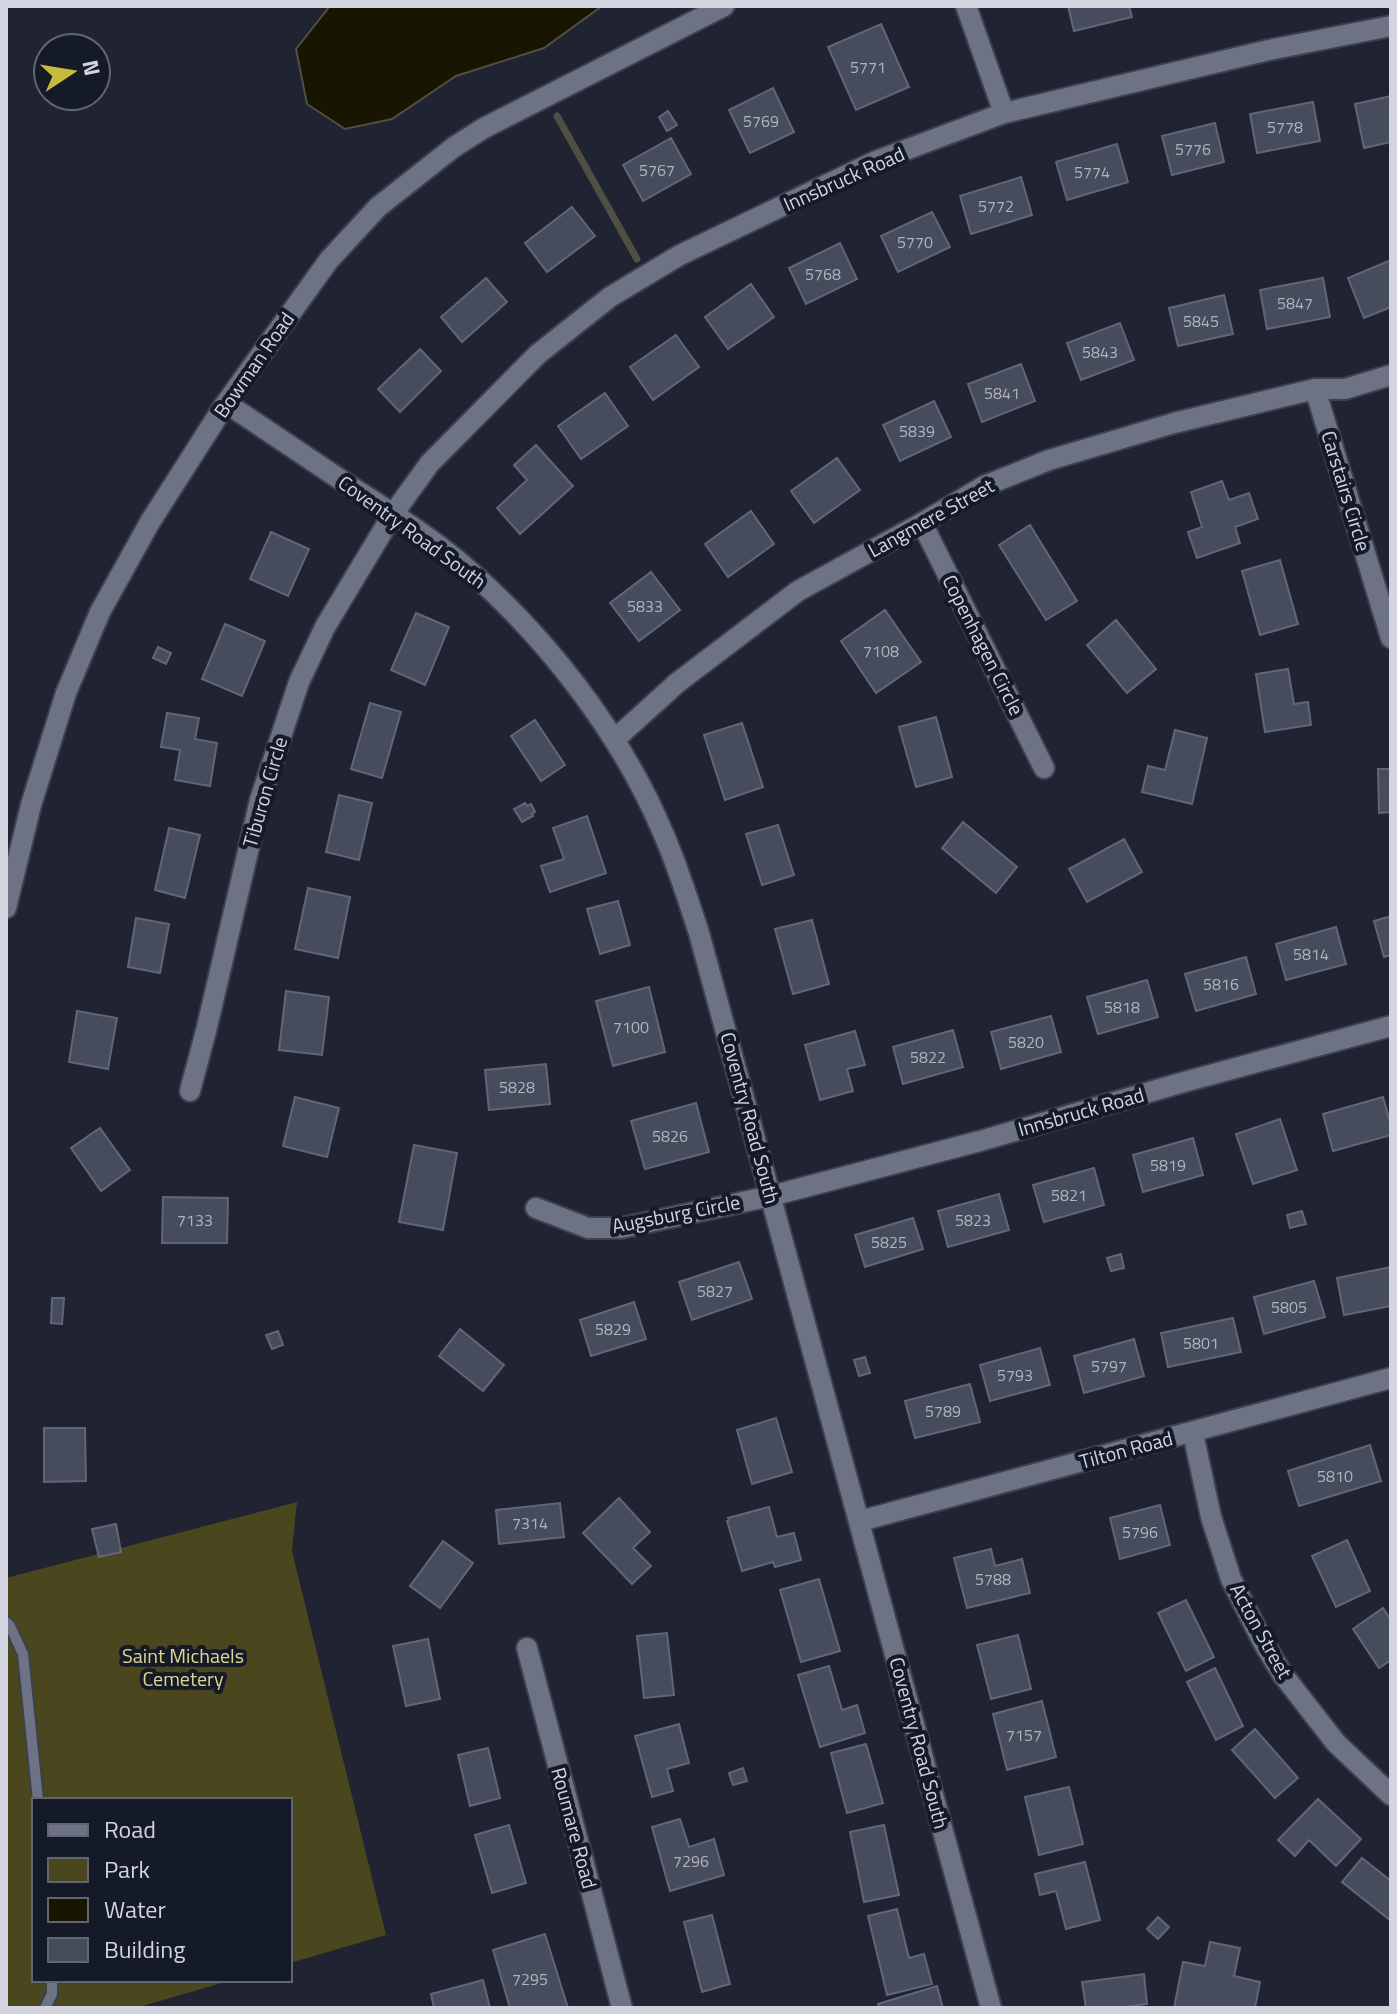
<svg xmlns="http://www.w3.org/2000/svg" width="1397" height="2014" font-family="'Titillium Web',sans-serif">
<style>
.green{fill:#4a461d}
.water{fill:#181500;stroke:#504f43;stroke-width:2}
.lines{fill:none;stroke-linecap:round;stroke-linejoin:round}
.stream{stroke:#504f43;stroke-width:7}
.building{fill:#474c5d;stroke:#606678;stroke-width:2}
.lane-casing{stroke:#3d404d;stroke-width:14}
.street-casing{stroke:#3d404d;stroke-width:24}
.lane{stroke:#6d7385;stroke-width:10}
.street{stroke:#6d7385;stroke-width:20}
.labels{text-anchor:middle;stroke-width:8;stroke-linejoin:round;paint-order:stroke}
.number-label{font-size:16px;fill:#afb3bf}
.street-label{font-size:20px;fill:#d2d5e0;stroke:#151a28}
.park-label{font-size:20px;fill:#ded790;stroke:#151a28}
</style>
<rect width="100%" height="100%" fill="#1f2332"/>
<path class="green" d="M297 1502 292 1551 386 1935 290 1963V1800H34V1980H232L136 2008H6V1578Z"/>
<path class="water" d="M330 6H602L544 48 456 76 392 119 345 129 307 104 296 49Z"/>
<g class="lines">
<path class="stream" d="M557 116 637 259"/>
</g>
<path class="building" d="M1068 6H1129L1132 17 1074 31Z
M881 24 909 87 856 110 828 47Z
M773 88 794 132 750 153 729 110Z
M1391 96V142L1364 148 1355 104Z
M1313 102 1320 141 1257 153 1250 114Z
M668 111 677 125 667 131 659 117Z
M1215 123 1224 162 1172 175 1162 136Z
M671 138 691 174 643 201 623 165Z
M1117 144 1128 182 1067 200 1056 162Z
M1021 177 1032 215 971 234 960 196Z
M572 207 595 236 547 272 525 243Z
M932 212 950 247 898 272 881 236Z
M840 243 857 279 806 304 789 268Z
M1391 260V307L1364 318 1348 278Z
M486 278 507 302 462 342 441 317Z
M1323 278 1330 317 1267 329 1260 290Z
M751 284 774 317 728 349 705 317Z
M1224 295 1233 334 1178 346 1169 308Z
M1120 323 1134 360 1081 380 1067 343Z
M676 335 699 367 653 400 630 367Z
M420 349 441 371 400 412 378 389Z
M1021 364 1035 401 982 422 968 384Z
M605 393 628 426 581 459 558 426Z
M934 401 951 437 900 461 883 425Z
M536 445 573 486 520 534 497 508 527 480 514 465Z
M837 458 860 490 814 523 791 491Z
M1222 481 1229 500 1249 493 1258 519 1235 527 1240 543 1197 558 1188 532 1202 527 1191 492Z
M751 511 774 544 728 577 705 544Z
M1030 525 1077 601 1046 620 999 545Z
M271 532 309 549 288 596 250 579Z
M1280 560 1298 624 1260 635 1242 571Z
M651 572 680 610 639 641 610 603Z
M885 610 921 662 876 693 841 641Z
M416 613 449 627 425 685 391 670Z
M1116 620 1156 669 1127 693 1087 645Z
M225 624 265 641 242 696 202 679Z
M158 647 171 653 166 664 153 658Z
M1288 669 1294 704 1308 702 1311 725 1265 732 1256 674Z
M370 703 401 712 382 778 351 769Z
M167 713 199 718 195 739 217 743 210 786 175 780 180 750 161 747Z
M936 717 952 777 916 787 899 727Z
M535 720 565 765 541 781 511 736Z
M742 723 763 787 725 800 704 735Z
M1175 730 1207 738 1192 804 1142 792 1148 766 1165 770Z
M1378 769H1391V812L1379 813Z
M339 795 372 803 359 860 326 852Z
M525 803 527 806 531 804 535 812 532 814 533 816 522 822 514 809Z
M587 816 606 873 550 892 541 866 564 859 553 828Z
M963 822 1017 867 996 893 942 848Z
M778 825 794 875 762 885 746 834Z
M169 828 200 835 185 898 155 890Z
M1124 839 1142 872 1087 902 1069 869Z
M308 888 350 897 338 958 295 949Z
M618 901 630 945 600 954 587 909Z
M1391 916V955L1384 957 1374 921Z
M136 918 169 924 160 973 128 967Z
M812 920 829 984 793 994 775 929Z
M1336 927 1346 964 1286 980 1276 944Z
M1246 957 1256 994 1196 1011 1185 974Z
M1147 980 1158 1017 1098 1034 1087 997Z
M649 987 665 1052 613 1066 596 1001Z
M286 991 329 997 322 1055 279 1050Z
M77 1011 117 1018 108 1069 69 1062Z
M1051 1016 1061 1052 1001 1069 991 1032Z
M953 1030 963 1067 903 1084 893 1047Z
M855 1031 865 1065 847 1069 853 1091 820 1100 805 1045Z
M546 1064 550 1104 489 1110 485 1070Z
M295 1097 339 1108 327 1157 283 1146Z
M1383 1097 1391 1125V1135L1333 1151 1323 1114Z
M696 1103 709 1152 645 1169 631 1121Z
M1280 1119 1297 1170 1253 1184 1236 1134Z
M100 1128 130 1170 101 1191 71 1148Z
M1193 1138 1203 1175 1143 1192 1133 1155Z
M414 1145 457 1153 443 1230 399 1222Z
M1094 1168 1104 1205 1044 1222 1033 1185Z
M999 1194 1009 1230 948 1247 938 1211Z
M163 1197 228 1198 227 1243H162Z
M1302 1211 1306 1224 1290 1228 1287 1215Z
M913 1218 923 1249 865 1267 855 1235Z
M1121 1254 1124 1268 1111 1271 1107 1258Z
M739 1262 752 1299 692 1320 679 1282Z
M1391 1267V1306L1344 1315 1337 1278Z
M1314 1281 1325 1317 1264 1334 1254 1297Z
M52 1298H64L62 1324 51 1323Z
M634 1302 646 1339 591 1356 580 1320Z
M1233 1318 1241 1352 1168 1367 1161 1333Z
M460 1329 504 1365 483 1391 439 1356Z
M278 1331 283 1345 272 1349 266 1335Z
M1134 1339 1144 1376 1084 1393 1074 1356Z
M1040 1348 1050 1385 990 1401 980 1365Z
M865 1357 870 1373 859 1376 854 1360Z
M970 1384 980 1422 915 1438 905 1401Z
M776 1418 792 1472 752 1484 737 1430Z
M44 1428H85L86 1481 44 1482Z
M1370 1445 1381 1481 1299 1506 1288 1471Z
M619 1498 650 1532 633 1548 651 1566 632 1584 583 1533Z
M560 1503 564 1537 499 1544 496 1510Z
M1160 1505 1170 1545 1120 1559 1110 1518Z
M769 1507 777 1537 794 1533 801 1560 775 1567 773 1562 742 1571 727 1521 729 1520 728 1518Z
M116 1524 121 1552 99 1557 92 1529Z
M1347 1540 1370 1591 1336 1607 1312 1556Z
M443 1541 473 1563 440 1608 410 1586Z
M991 1549 995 1566 1022 1559 1030 1593 967 1608 954 1558Z
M819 1579 840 1651 801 1662 780 1590Z
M1186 1600 1214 1657 1186 1671 1158 1613Z
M1383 1608 1391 1620V1660L1379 1668 1353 1629Z
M667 1633 674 1695 644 1698 637 1636Z
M1018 1635 1031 1689 991 1699 977 1645Z
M428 1639 440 1699 406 1706 393 1646Z
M829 1666 842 1710 857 1705 865 1733 820 1747 798 1675Z
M1215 1668 1243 1726 1216 1740 1187 1682Z
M1042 1701 1056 1757 1007 1770 993 1714Z
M679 1724 689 1763 667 1769 673 1791 652 1797 635 1736Z
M1255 1729 1298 1778 1275 1798 1232 1750Z
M866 1744 883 1803 847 1813 831 1753Z
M488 1748 500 1798 470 1806 458 1755Z
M743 1768 747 1781 733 1785 729 1773Z
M1069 1787 1083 1844 1039 1855 1025 1797Z
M1318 1799 1361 1839 1336 1866 1309 1840 1295 1856 1278 1840Z
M680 1819 689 1847 714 1839 724 1875 670 1891 652 1827Z
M509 1825 526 1883 492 1893 475 1835Z
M884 1825 899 1895 864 1902 850 1832Z
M1362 1858 1391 1881V1921L1342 1882Z
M1085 1862 1100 1920 1066 1929 1056 1891 1040 1895 1035 1874Z
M897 1909 909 1958 924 1954 932 1984 887 1995 868 1916Z
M712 1915 730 1984 702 1992 684 1922Z
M1158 1917 1169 1927 1158 1939 1147 1929Z
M545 1934 568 2008H510L493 1950Z
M1210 1942 1240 1948 1234 1976 1260 1982 1255 2008H1174L1183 1962 1205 1966Z
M1144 1974 1147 2004 1118 2008H1086L1082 1982Z
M483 1980 490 2008H434L431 1994Z
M937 1986 943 2008H879L878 2004Z"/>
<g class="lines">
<g class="lane-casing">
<path id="lane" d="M6 1622 10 1626 23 1654 38 1800
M45 2008 52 1994V1980"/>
</g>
<g class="street-casing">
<path id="street" d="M966 6 1004 113
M1315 389 1391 638
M226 403C266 430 306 457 347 484 384 508 423 532 457 560 543 632 621 732 664 835 678 867 688 900 699 933L991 2008
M922 523 1044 768
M614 740 677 683 798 591 922 523 984 486 1049 460 1174 423 1315 389H1345L1391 375
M6 908 31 805 66 693 100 612 150 522 226 403 329 260 378 207 454 147 484 128 724 6
M190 1091 207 1027 260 800 299 682 325 627 393 514 430 463 538 354 610 297 680 255 876 161 1004 113 1269 50 1391 26
M536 1208 588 1228H621L771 1196 980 1141 1184 1082 1391 1026
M1193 1433 1211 1517 1231 1579 1263 1642 1283 1675 1336 1743 1391 1795
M860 1521 1391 1378
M527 1648 622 2008"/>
</g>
<use href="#lane" class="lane"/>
<use href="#street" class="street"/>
</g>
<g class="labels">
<g class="number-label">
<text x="868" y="73">5771</text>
<text x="761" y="127">5769</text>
<text x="1285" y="133">5778</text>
<text x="1193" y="155">5776</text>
<text x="657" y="176">5767</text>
<text x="1092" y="178">5774</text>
<text x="996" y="212">5772</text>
<text x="915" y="248">5770</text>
<text x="823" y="280">5768</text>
<text x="1295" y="309">5847</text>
<text x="1201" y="327">5845</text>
<text x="1100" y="358">5843</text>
<text x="1002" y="399">5841</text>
<text x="917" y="437">5839</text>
<text x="645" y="612">5833</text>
<text x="881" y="657">7108</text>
<text x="1311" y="960">5814</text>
<text x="1221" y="990">5816</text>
<text x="1122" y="1013">5818</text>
<text x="631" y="1033">7100</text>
<text x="1026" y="1048">5820</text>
<text x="928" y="1063">5822</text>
<text x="517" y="1093">5828</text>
<text x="670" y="1142">5826</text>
<text x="1168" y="1171">5819</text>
<text x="1069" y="1201">5821</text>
<text x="195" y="1226">7133</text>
<text x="973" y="1226">5823</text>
<text x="889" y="1248">5825</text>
<text x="715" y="1297">5827</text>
<text x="1289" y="1313">5805</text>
<text x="613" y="1335">5829</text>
<text x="1201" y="1349">5801</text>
<text x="1109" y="1372">5797</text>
<text x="1015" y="1381">5793</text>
<text x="943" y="1417">5789</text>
<text x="1335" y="1482">5810</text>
<text x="530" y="1529">7314</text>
<text x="1140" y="1538">5796</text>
<text x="993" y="1585">5788</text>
<text x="1024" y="1741">7157</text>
<text x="691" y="1867">7296</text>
<text x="530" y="1985">7295</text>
</g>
<g class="street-label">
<text transform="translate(844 179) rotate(-24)" y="7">Innsbruck Road</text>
<text transform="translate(254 365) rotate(-55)" y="7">Bowman Road</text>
<text transform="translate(1346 491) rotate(73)" y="7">Carstairs Circle</text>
<text transform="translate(931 518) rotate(-29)" y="7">Langmere Street</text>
<text transform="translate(412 532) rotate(36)" y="7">Coventry Road South</text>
<text transform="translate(983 645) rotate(63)" y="7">Copenhagen Circle</text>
<text transform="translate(265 792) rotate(-74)" y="7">Tiburon Circle</text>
<text transform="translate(1081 1112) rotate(-16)" y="7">Innsbruck Road</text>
<text transform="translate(750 1118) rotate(75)" y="7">Coventry Road South</text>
<text transform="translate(676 1214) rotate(-11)" y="7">Augsburg Circle</text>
<text transform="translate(1126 1450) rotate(-15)" y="7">Tilton Road</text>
<text transform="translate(1261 1631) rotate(61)" y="7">Acton Street</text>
<text transform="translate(919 1743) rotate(75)" y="7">Coventry Road South</text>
<text transform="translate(574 1828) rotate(75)" y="7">Roumare Road</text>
</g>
<g class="park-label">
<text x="183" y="1663">Saint Michaels<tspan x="183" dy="23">Cemetery</tspan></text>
</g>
</g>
<rect width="1397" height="2014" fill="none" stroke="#d2d5e0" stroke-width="16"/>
<rect x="32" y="1798" width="260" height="184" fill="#151a28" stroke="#616572" stroke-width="2"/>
<rect x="48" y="1824" width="40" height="12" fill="#6d7385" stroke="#616572" stroke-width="2"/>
<text x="104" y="1838" font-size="24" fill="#d2d5e0">Road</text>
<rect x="48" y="1858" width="40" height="24" fill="#4a461d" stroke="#616572" stroke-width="2"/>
<text x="104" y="1878" font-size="24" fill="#d2d5e0">Park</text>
<rect x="48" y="1898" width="40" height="24" fill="#181500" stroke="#616572" stroke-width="2"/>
<text x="104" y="1918" font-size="24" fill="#d2d5e0">Water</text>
<rect x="48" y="1938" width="40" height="24" fill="#474c5d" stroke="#616572" stroke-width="2"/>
<text x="104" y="1958" font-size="24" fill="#d2d5e0">Building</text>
<g transform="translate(72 72) rotate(78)"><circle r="38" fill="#151a28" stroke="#616572" stroke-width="2"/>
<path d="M0-6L14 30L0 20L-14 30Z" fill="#c8bb3b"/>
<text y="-12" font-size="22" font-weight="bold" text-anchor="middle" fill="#d2d5e0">N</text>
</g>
</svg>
